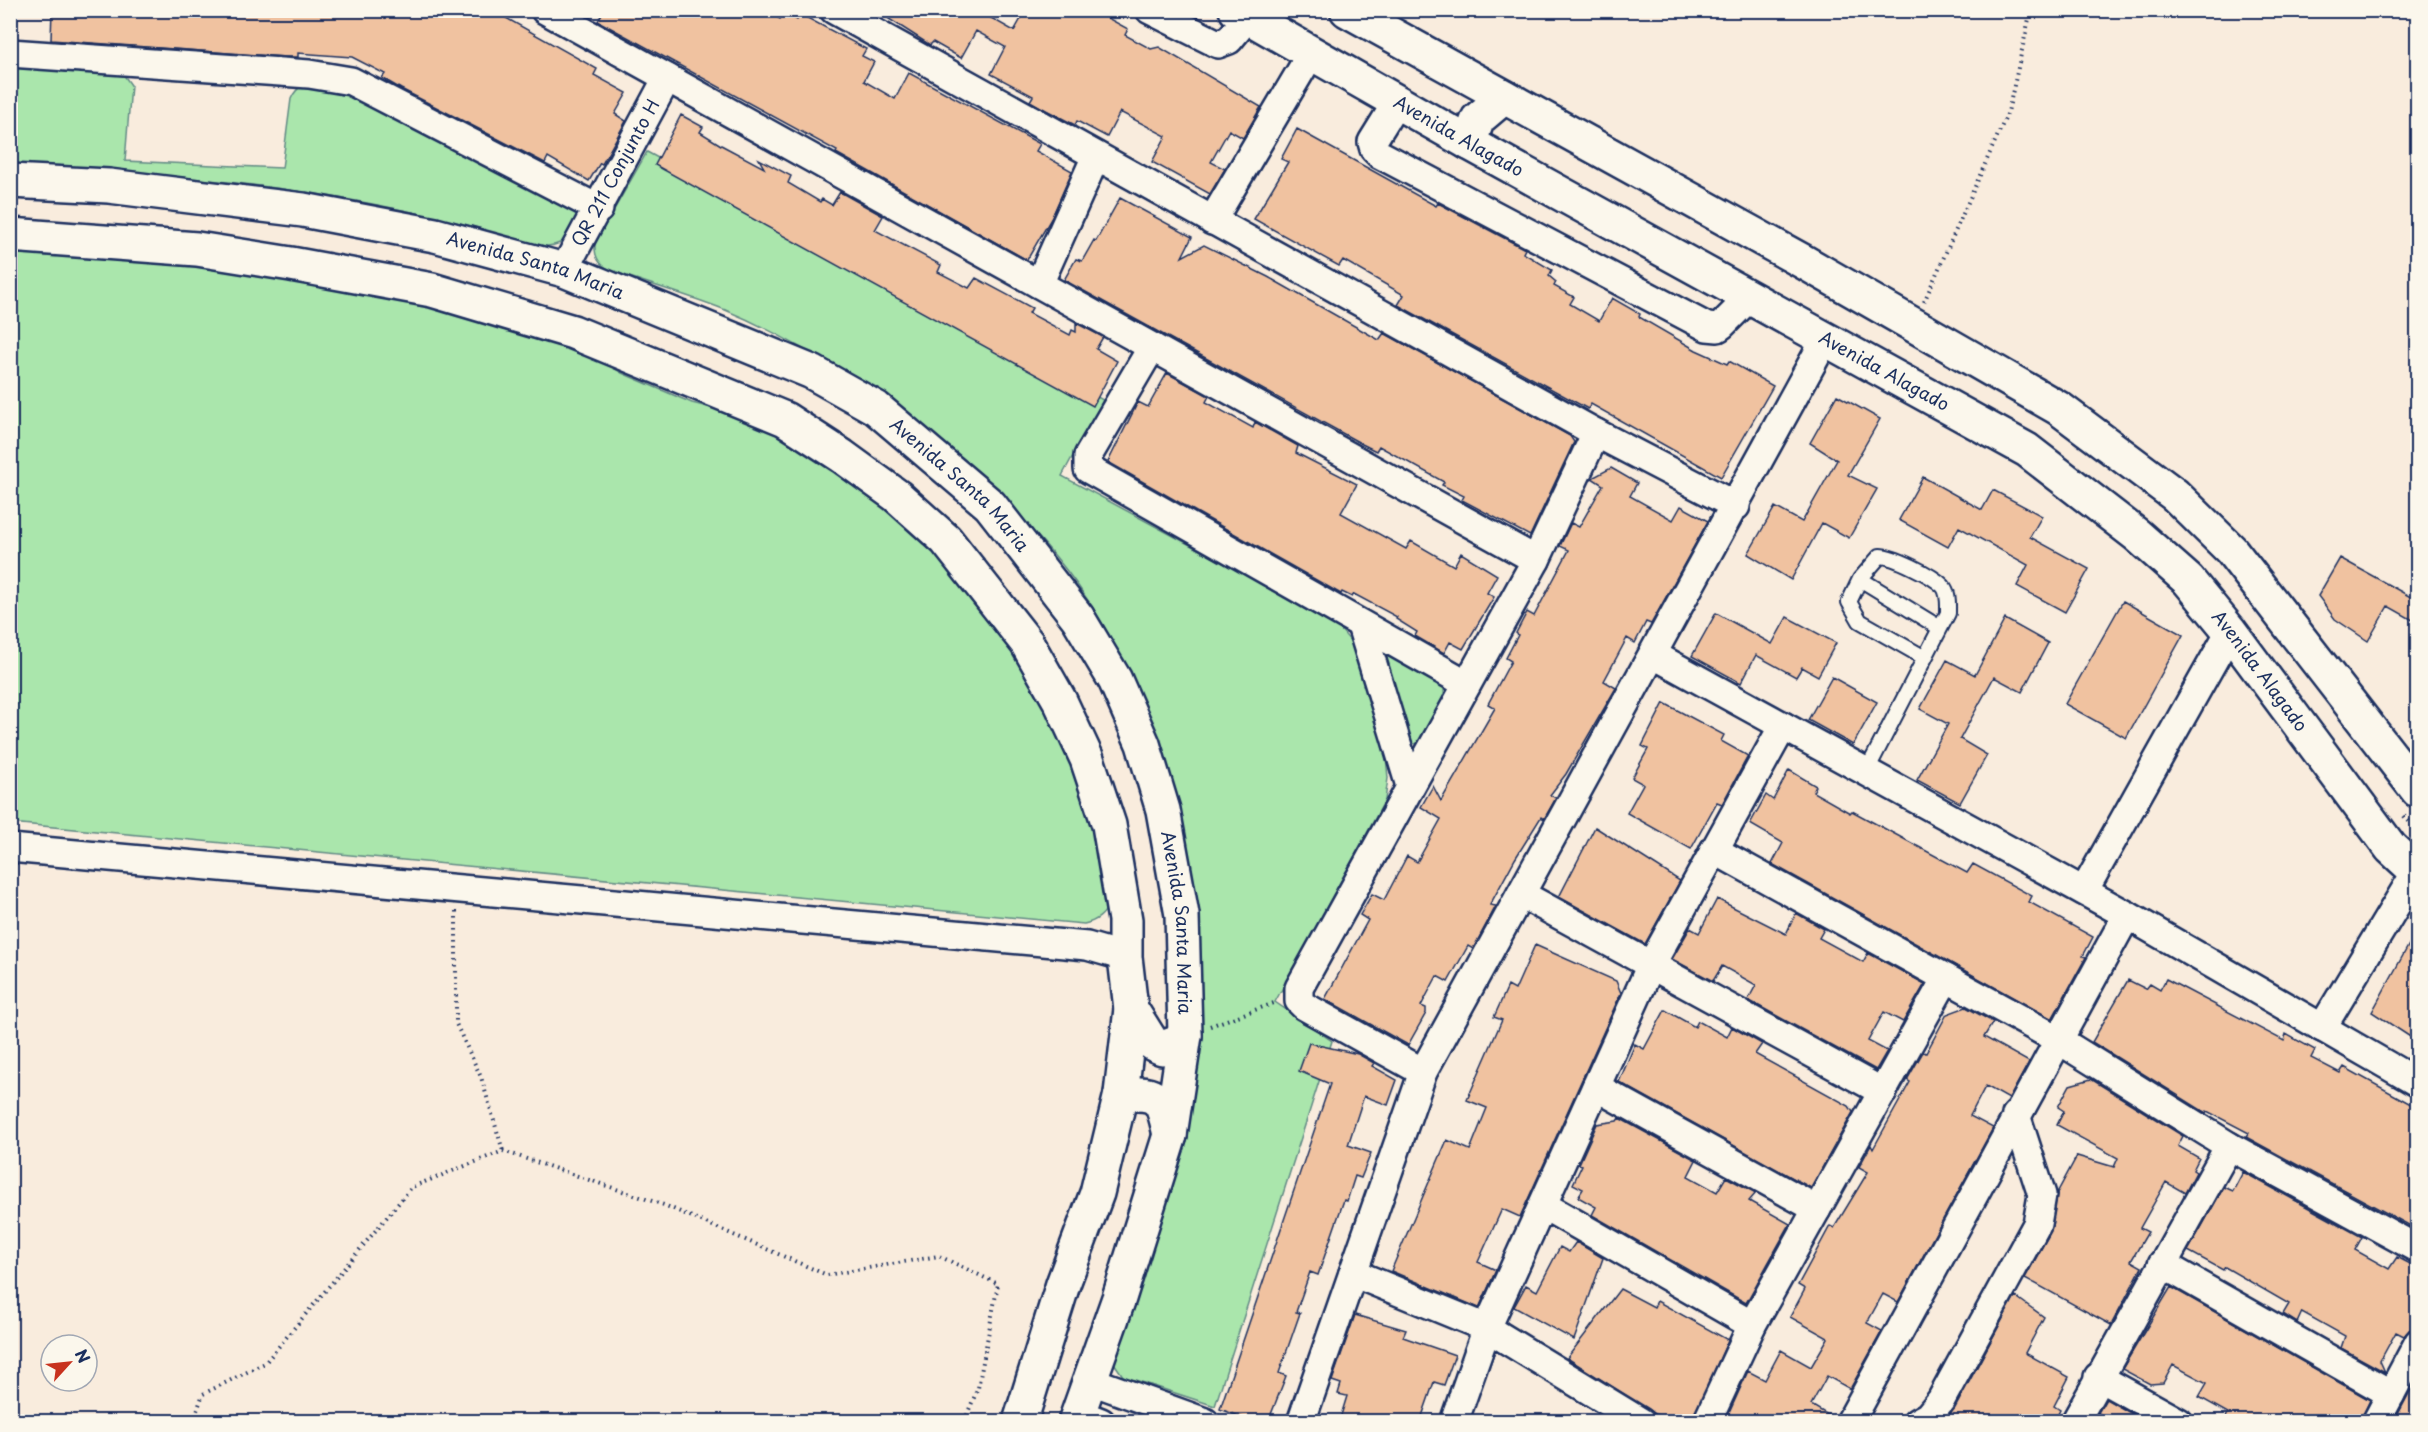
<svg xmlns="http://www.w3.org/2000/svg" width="2428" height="1432" font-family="'Playpen Sans',sans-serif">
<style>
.green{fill:#aae6ac;stroke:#628a85;stroke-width:1.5}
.building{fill:#f0c2a0;stroke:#1b2f5e;stroke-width:1.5}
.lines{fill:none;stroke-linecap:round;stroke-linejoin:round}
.service-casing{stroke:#1b2f5e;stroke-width:18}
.minor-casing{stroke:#1b2f5e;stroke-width:32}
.secondary-casing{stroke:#1b2f5e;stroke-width:38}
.path{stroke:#1b2f5e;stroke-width:4;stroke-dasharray:1.5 4.5;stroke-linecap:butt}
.service{stroke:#fbf7ec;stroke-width:14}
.minor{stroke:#fbf7ec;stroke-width:27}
.secondary{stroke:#fbf7ec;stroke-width:33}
.labels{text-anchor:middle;stroke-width:4.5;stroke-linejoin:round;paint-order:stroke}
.street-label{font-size:18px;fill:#1b2f5e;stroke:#fbf7ec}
</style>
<rect width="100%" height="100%" fill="#f9ecdd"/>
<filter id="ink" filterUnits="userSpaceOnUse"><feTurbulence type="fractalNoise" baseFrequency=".0167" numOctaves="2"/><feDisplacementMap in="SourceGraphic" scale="12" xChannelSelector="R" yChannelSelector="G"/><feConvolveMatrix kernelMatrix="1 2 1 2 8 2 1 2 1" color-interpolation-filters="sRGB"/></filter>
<g filter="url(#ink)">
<path class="green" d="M10 62 123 74 131 85 125 161 282 168 291 99C298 83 309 83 325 80L578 213C581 230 564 245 548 246 526 248 499 234 478 228 442 218 404 210 367 203 249 180 130 172 11 163Z
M647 152 1103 400 1062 476 1335 623 1352 643 1386 757 1388 778 1385 800 1275 1002 1332 1041 1215 1406 1123 1376 1114 1363 1185 1126 1157 739C1134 680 1106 621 1067 571 1036 530 997 496 958 462 887 402 811 345 723 309 687 295 649 284 612 271 599 265 594 257 595 243Z
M10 244 327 279 573 343 622 373 692 403 751 418 776 428 889 503 982 596 1078 760 1110 903C1104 915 1097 921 1084 924L11 823Z
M1387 653 1442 682C1451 701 1430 725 1420 742L1416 744 1409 742 1384 661Z"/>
<path class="building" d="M52 10H492L597 69 594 75 627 93 615 114 626 121 602 164 600 163 589 181 548 157 545 163 401 89 382 78 385 74 352 57 298 53V57H285L51 40Z
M604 10H765L780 19 784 12 797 20 800 14 866 49 862 56 874 62 864 81 895 99 909 73 1040 144 1036 151 1072 171 1052 217 1027 260 836 153 837 151 598 21Z
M875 10H977L1014 31 1026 10H1093L1128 29 1125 35 1151 49 1159 47 1261 107 1243 138 1229 130 1211 162 1225 169 1210 194 1152 162 1166 136 1120 112 1107 137 1077 121 1075 125 1046 110 1030 101 1033 96 991 74 1005 47 976 31 961 58 933 42 930 45Z
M681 115 703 127 700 132 721 145 764 168 759 159 791 176 788 183 820 202 822 199 832 205 840 192 883 216 875 230 941 265 938 272 969 288 976 278 1032 308 1029 313 1070 335 1072 330 1076 332V323L1103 337 1096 349 1117 361 1093 406 655 165Z
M1297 129 1436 206 1438 203 1525 249 1523 253 1552 270 1549 276 1556 282 1554 286 1574 297 1570 304 1599 321 1612 298 1640 314 1639 317 1696 350 1727 364 1729 361 1773 386 1721 477 1591 404 1588 409 1398 305 1404 295 1343 260 1339 266 1254 219 1288 162 1281 159Z
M1120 198 1192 237 1182 257 1204 245 1268 277 1379 340 1384 333 1570 436 1574 442 1530 536 1462 500 1464 496 1442 485 1444 482 1379 446 1376 451 1362 444 1064 280 1076 259 1082 261 1094 240 1096 241Z
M1167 373 1209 396 1206 402 1253 428 1255 422 1298 446 1296 453 1357 484 1341 513 1406 549 1411 541 1454 566 1461 553 1497 575 1487 593 1494 597 1463 649 1450 642 1444 653 1415 636 1417 632 1396 619 1397 617 1354 594 1352 597 1342 592 1341 594 1108 462 1138 402 1148 407Z
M1837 395 1880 419 1848 475 1877 489 1849 538 1822 523 1791 580 1748 554 1775 507 1802 522 1837 460 1810 443Z
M1611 468 1637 483 1630 496 1673 520 1681 506 1708 521 1651 624 1646 622 1635 643 1627 638 1604 681 1616 688 1566 774 1550 795 1556 798 1544 819 1541 817 1515 859 1490 905 1496 906 1473 949 1468 946 1448 982 1437 976 1421 1006 1426 1008V1013L1408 1045 1325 999 1368 920 1360 915 1372 894 1384 900 1407 856 1417 862 1441 819 1421 807 1433 786 1441 801 1495 708 1488 704 1511 661 1506 658 1518 635 1516 633 1527 612 1534 616 1569 550 1560 546 1571 523 1579 527 1603 485 1592 478Z
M1923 477 1982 510 1993 490 2042 516 2030 537 2089 569 2065 612 2017 586 2028 565 1959 527 1948 547 1899 520Z
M2340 558 2418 601V623L2388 606 2368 641 2335 619 2318 596Z
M2123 601 2183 635 2126 738 2065 704Z
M1716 613 1772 644 1787 617 1836 643 1818 676 1802 667 1796 677 1756 655 1741 683 1692 656Z
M2005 619 2048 643 2022 692 1994 677 1960 739 1987 755 1960 803 1917 780 1948 724 1920 709 1947 660 1975 675Z
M1832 677 1877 702 1853 745 1808 720Z
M1664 703 1724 735 1721 741 1748 756 1722 804 1717 802 1691 849 1627 813 1643 784 1632 778 1648 749 1642 746Z
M1789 770 1816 786 1813 792 1850 813 1852 811 1967 873 1973 864 2032 896 2029 902 2093 937 2083 956 2086 957 2052 1019 1772 864 1783 843 1750 824 1766 795 1773 800Z
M1595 827 1680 881 1645 944 1559 897Z
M1717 899 1786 934 1796 913 1824 929 1819 938 1863 962 1868 953 1925 984 1903 1022 1884 1012 1868 1041 1887 1051 1876 1070 1748 1000 1756 985 1722 966 1713 981 1672 959 1690 928 1699 933Z
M2418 928V1042L2372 1012Z
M1535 945 1616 981 1621 993 1520 1217 1502 1209 1478 1262 1496 1270 1479 1308 1391 1271 1447 1140 1470 1150 1487 1108 1467 1100 1502 1020 1494 1017 1508 986 1515 990Z
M2166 979 2284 1041 2286 1034 2315 1050 2311 1058 2340 1073 2344 1067 2418 1108V1230L2246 1137 2249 1133 2207 1111 2206 1113 2092 1042 2128 980 2146 989 2150 984 2160 990Z
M1966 1007 1993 1022 1984 1037 2029 1062 2009 1099 1986 1086 1984 1089 1970 1116 1993 1128 1898 1302 1883 1294 1867 1323 1882 1331 1850 1389 1827 1376 1811 1405 1835 1419 1834 1422H1725L1748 1371 1765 1380 1781 1350 1811 1367 1828 1338 1790 1317 1805 1289 1798 1285 1830 1226 1834 1228 1868 1172 1859 1167 1871 1145 1873 1149 1910 1082 1907 1080 1923 1052 1926 1053 1947 1014Z
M1665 1010 1695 1027 1698 1021 1727 1037 1732 1027 1762 1044 1755 1054 1849 1106 1853 1112 1811 1188 1619 1082 1635 1044 1644 1049Z
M1309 1043 1358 1054 1374 1063 1372 1066 1397 1080 1388 1105 1364 1096 1348 1145 1371 1153 1361 1178 1355 1176 1347 1201 1344 1200 1318 1275 1310 1272 1296 1312 1300 1313 1279 1373 1286 1376 1268 1422H1255L1220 1409 1330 1084 1299 1071Z
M2091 1079 2183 1136 2178 1146 2199 1158 2193 1170 2196 1172 2185 1193 2166 1182 2140 1228 2148 1232 2131 1261 2142 1267 2111 1325 2025 1278 2051 1231 2057 1193 2077 1156 2114 1167 2118 1158 2057 1125 2064 1111 2058 1107 2070 1085Z
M1619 1118 1696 1160 1688 1176 1717 1192 1726 1177 1756 1193 1749 1201 1790 1224 1746 1303 1592 1215 1596 1207 1578 1197 1583 1189 1573 1184 1582 1165 1579 1164 1597 1124 1617 1121Z
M2243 1172 2362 1237 2355 1250 2389 1269 2397 1257 2418 1268V1327L2409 1330 2404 1336 2396 1332 2380 1361 2385 1372 2341 1348 2345 1336 2302 1312 2297 1323 2283 1314 2289 1304 2225 1267 2223 1270 2188 1251 2224 1187 2233 1191Z
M1576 1242 1603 1258 1574 1340 1514 1307 1526 1285 1537 1291 1560 1247 1569 1252Z
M2171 1287 2370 1400 2360 1422H2224L2228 1413 2199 1397 2207 1383 2173 1365 2163 1383 2150 1384 2122 1369Z
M1620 1289 1654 1307 1657 1301 1728 1340 1692 1422H1668L1567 1358Z
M2015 1296 2044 1317 2025 1353 2069 1377 2054 1406 2060 1410 2054 1422H1944L1955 1408Z
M1355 1315 1406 1330 1403 1337 1455 1355 1444 1385 1434 1382 1420 1422H1339L1347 1396 1338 1394 1341 1384 1332 1381Z
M2418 1377V1422H2394L2405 1401Z
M2106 1399 2146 1422H2103L2105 1417 2098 1413Z"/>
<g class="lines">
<g class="service-casing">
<path id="service" d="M1860 579 1940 628
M1866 772 1948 613C1948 604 1949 593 1943 586 1932 575 1893 556 1880 556L1860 579 1849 602 1860 621 1925 658"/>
</g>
<g class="minor-casing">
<g id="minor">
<path d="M545 10 1536 560"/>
<path d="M834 10 1596 433"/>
<path d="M1150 10 1218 44 1229 40 1248 17"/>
<path d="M10 53 309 74 351 81 599 209"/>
<path d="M1398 100 1372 142 1374 149 1379 154 1707 327 1718 328 1722 325 1751 296"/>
<path d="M1212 221 1312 52"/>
<path id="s1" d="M564 270 667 78"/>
<path d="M1039 284 1096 156"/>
<path d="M1152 347 1088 456V469L1467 684"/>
<path d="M1361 625 1410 786"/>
<path d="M1654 655 2127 915 2418 1083"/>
<path d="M10 848 1087 946 1125 957"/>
<path d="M2084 891 2230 631"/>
<path d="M1521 894 1883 1092"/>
<path d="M1946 978 2057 1039 2229 1146 2418 1249"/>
<path d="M2322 1028 2416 872"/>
<path d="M1423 1072 1304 1006 1299 1001V988L1536 560 1596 433 1736 506"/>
<path d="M1596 1087 1817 1209"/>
<path d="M1543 1205 1752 1325"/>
<path d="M2162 1264 2391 1394"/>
<path d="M1353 1273 1487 1328 1641 1422"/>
<path d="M2098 1377 2179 1422"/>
<path d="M1089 1380 1205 1422"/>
<path d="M1078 1413 1101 1422"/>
<path d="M1301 1422 1423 1072 1826 338"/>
<path d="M1454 1422 1487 1328 1651 965 1783 726"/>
<path d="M1707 1422 1752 1325 1946 978 1714 850"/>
<path d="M1850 1422 2127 915"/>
<path d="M1917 1422 1928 1416 1941 1400 2037 1224 2042 1195 2016 1115"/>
<path d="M2075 1422 2229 1146"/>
<path d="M2376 1422 2418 1343"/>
</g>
</g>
<g class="secondary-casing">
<g id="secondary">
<path id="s2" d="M1236 10 1469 143 2027 450 2137 535 2188 580 2230 631 2391 848 2418 873"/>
<path d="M1347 10 1804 262 2060 409 2175 495 2231 550 2418 791"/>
<path d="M1469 143 1478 119 1504 97"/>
<path id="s3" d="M10 181 109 186 303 210 435 235 564 270 812 372 876 408 990 505 1078 618 1115 680 1143 744 1163 810 1182 915 1185 1035 1170 1135 1119 1298 1075 1422"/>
<path d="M10 235 197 249 291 264 432 290 573 332 785 419 842 456 897 496 946 540 1027 643 1060 701 1087 759 1109 825 1125 920V957L1131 1009 1121 1094 1097 1193 1063 1284 1020 1422"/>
<path d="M1131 1009 1153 1044 1162 1048 1176 1043 1185 1035"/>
<path d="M1121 1094C1160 1092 1162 1098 1170 1135"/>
</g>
</g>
<path class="path" d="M1924 302 2008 112 2031 10
M2404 816 2418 831
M456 911V1024L481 1077 503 1151
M1210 1026 1277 1002
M193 1422 203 1394 265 1363 412 1187 503 1151 664 1205 827 1275 939 1256 998 1284 978 1388 964 1422"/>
<use href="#service" class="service"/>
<use href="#minor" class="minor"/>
<use href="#secondary" class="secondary"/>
</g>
</g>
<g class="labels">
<g class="street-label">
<text dy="6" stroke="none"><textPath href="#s2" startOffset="256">Avenida Alagado</textPath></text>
<text dy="6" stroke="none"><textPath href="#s1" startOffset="110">QR 211 Conjunto H</textPath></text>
<text dy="6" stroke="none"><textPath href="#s3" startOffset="534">Avenida Santa Maria</textPath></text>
<text dy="6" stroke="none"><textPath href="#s2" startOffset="742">Avenida Alagado</textPath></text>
<text dy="6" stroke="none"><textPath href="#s3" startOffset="1018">Avenida Santa Maria</textPath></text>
<text dy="6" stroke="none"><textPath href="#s2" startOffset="1228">Avenida Alagado</textPath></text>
<text dy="6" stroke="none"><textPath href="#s3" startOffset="1522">Avenida Santa Maria</textPath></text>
</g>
</g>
<rect width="2428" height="1432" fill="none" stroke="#fbf7ec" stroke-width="36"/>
<rect x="18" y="18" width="2392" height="1396" fill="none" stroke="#1b2f5e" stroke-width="2" filter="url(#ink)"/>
<g transform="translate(69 1363) rotate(63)"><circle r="28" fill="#fbf7ec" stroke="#a1a7b3" stroke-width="1.5"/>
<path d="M0-4.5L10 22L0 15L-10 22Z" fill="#c8321e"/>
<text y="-9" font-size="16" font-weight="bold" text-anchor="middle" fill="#1b2f5e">N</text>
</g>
</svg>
